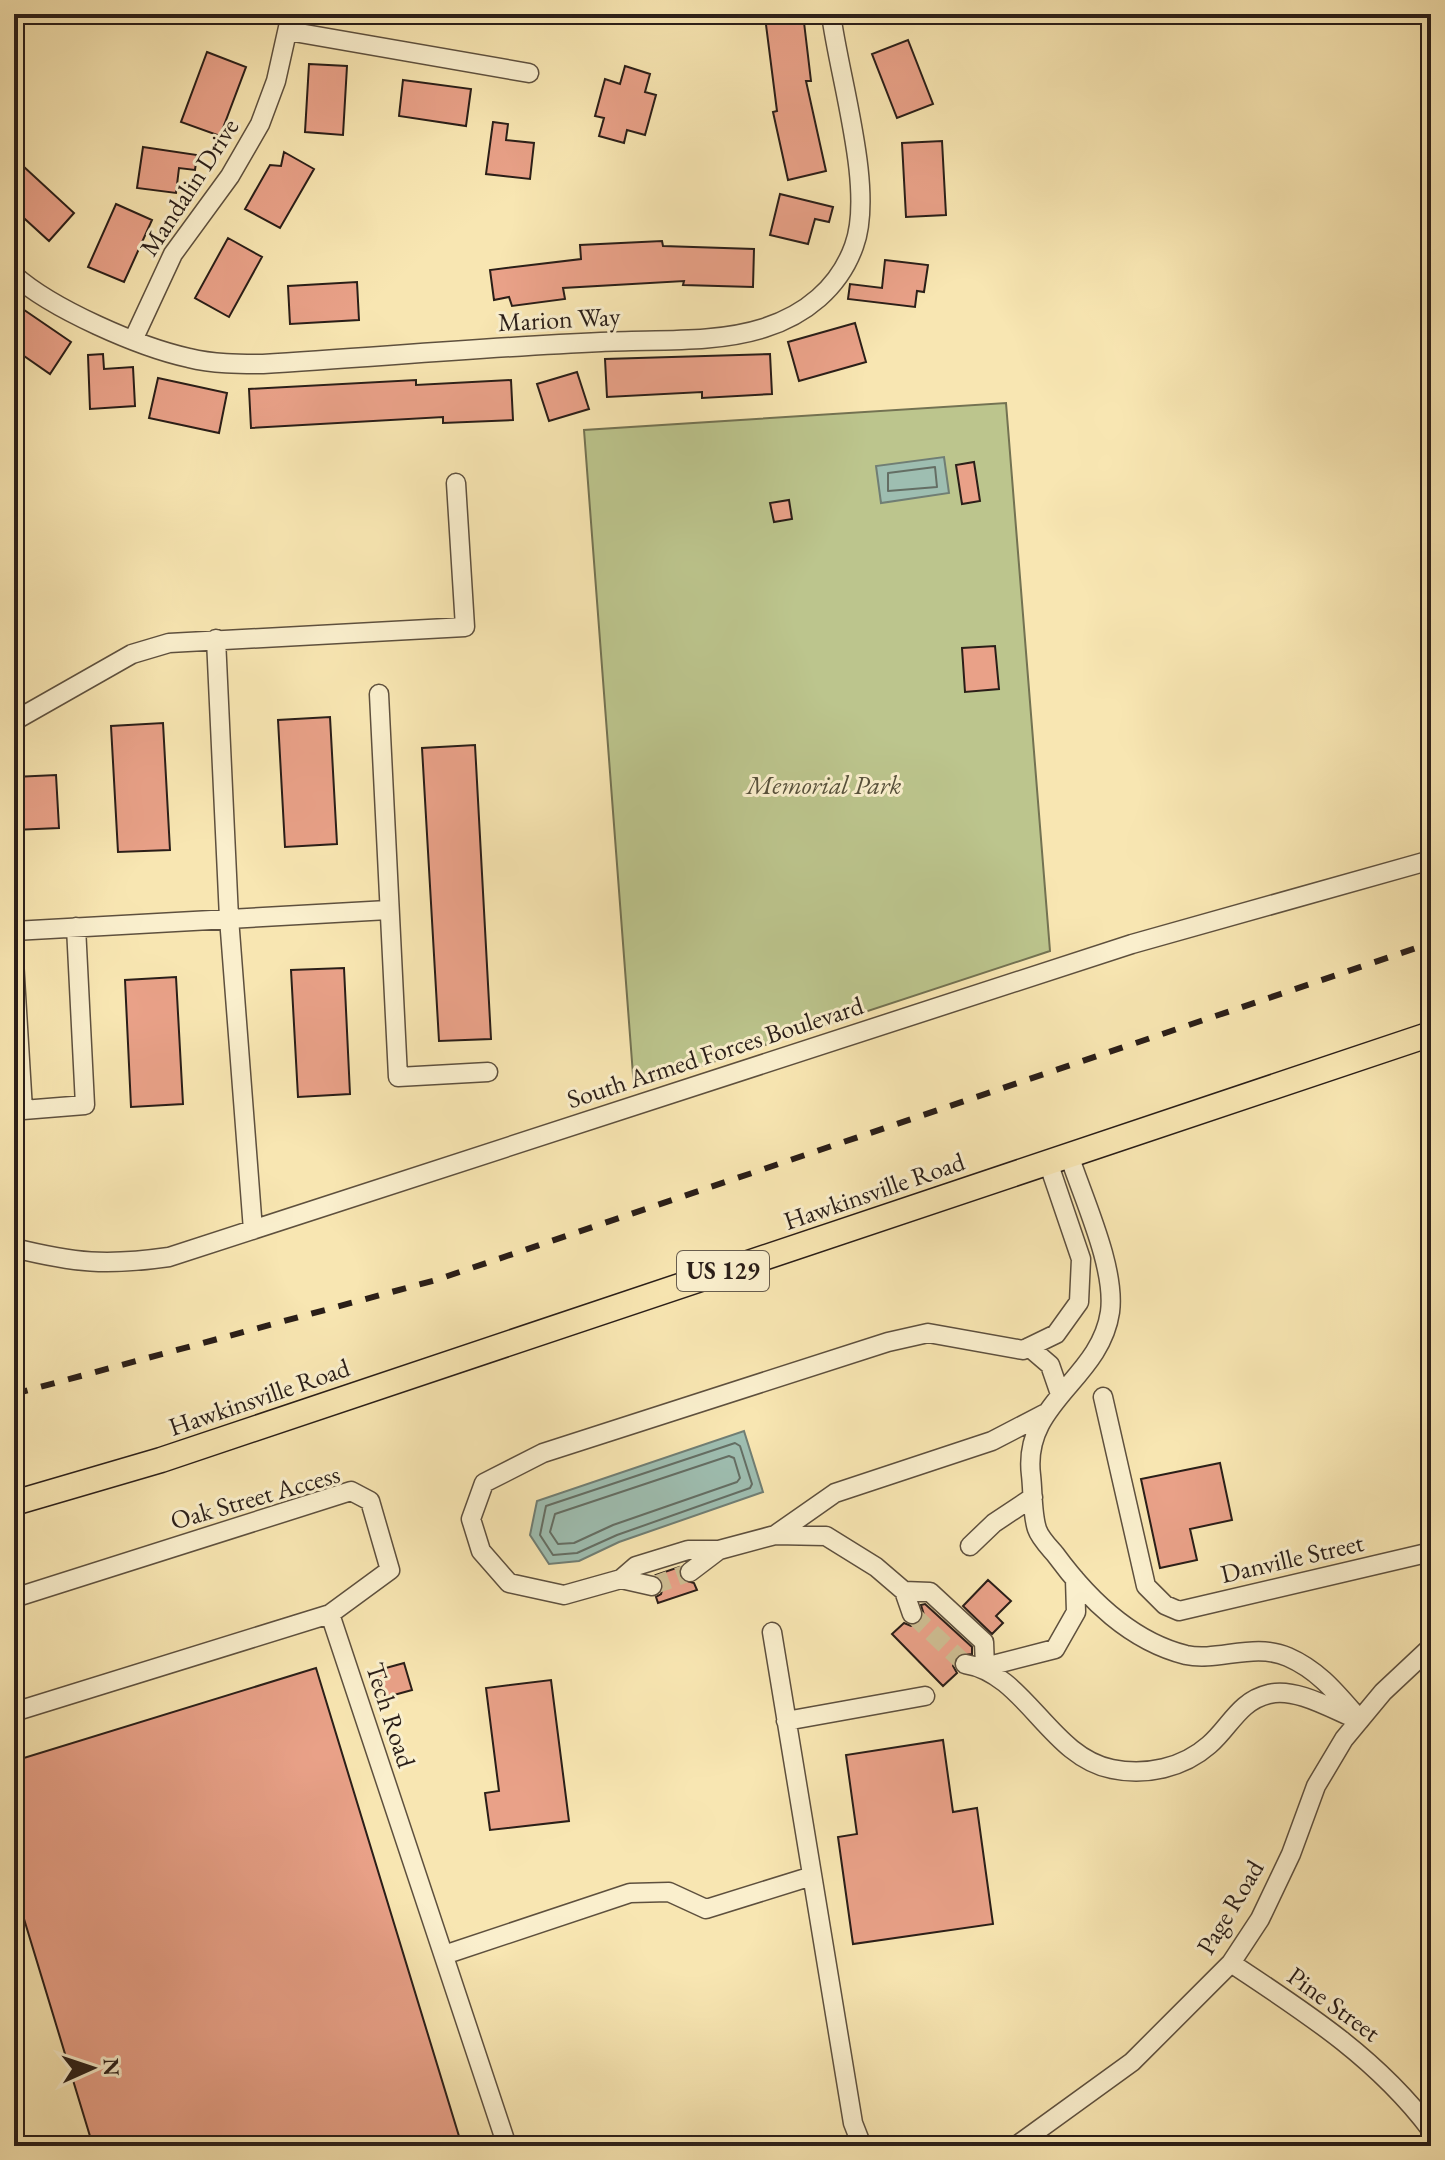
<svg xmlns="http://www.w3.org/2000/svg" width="1445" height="2160" font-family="'EB Garamond',serif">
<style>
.green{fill:#bcc58d;stroke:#737252;stroke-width:2}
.water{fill:#9ebeb1;stroke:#707e74;stroke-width:2}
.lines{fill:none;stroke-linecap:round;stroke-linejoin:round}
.shore{stroke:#646e64;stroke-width:2}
.building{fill:#e9a188;stroke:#2a1e18;stroke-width:2}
.minor-tunnel{stroke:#cfbe93;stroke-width:18;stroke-dasharray:18 9;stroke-linecap:butt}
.minor-casing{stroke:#5e503e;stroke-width:21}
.major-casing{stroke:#2a1e18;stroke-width:27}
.minor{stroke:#faefcd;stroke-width:18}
.major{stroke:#f8e6b2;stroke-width:24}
.rail{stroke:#2a1e18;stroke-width:6;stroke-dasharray:14 14;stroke-linecap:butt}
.labels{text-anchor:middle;stroke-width:6;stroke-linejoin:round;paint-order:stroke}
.shield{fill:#faefcd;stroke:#685d4e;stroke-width:2}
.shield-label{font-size:24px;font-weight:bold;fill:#2a1e18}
.street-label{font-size:26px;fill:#2a1e18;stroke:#faefcd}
.park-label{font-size:26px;font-style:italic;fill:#56503b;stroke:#faefcd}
</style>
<rect width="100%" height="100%" fill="#f8e6b2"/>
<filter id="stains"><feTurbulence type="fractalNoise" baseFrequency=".0025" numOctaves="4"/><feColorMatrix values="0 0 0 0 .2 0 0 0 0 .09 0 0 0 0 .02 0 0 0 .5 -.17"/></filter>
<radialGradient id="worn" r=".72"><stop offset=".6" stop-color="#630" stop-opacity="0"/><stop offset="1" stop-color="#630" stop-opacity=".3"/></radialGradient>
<path class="green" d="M1006 403 1050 951 634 1088 584 430Z"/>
<path class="water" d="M944 457 949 493 881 503 876 466Z
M744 1431 763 1492 619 1542 579 1561 549 1564 530 1535 537 1501Z"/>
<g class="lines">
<path class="shore" d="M935 467 937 487 888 491V473Z
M735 1443 740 1446 752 1484 750 1488 617 1535 577 1553 553 1555 540 1535 546 1506Z
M729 1456 734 1458 740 1478 737 1482 613 1525 574 1543 558 1544 550 1532 555 1514Z"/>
</g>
<path class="building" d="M803 14 811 81H806L826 171 788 180 773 112 777 111 765 17Z
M908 40 933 104 897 118 872 54Z
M207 52 246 67 220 136 181 122Z
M309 64 347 66 343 135 305 132Z
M625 66 650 74 645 92 656 95 645 135 627 130 624 143 599 136 604 118 595 116 605 79 620 84Z
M403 80 471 89 466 126 399 116Z
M493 122 508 124 506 140 534 143 530 179 486 174Z
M942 141 946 215 906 217 902 143Z
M143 147 197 155 195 170 179 168 176 193 137 188Z
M284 152 314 169 280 228 245 209 270 165 281 166Z
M23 166 74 213 49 241 14 209V176Z
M780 194 833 207 829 222 815 219 808 244 770 235Z
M116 204 152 220 124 282 88 267Z
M228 238 262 257 229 317 195 298Z
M662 241 663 246 754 249 753 287 683 285 684 281 563 288 565 299 512 306 509 297 494 300 490 270 581 259 580 245Z
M885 260 928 265 924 292 917 291 915 307 848 299 850 284 882 288Z
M357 282 359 320 290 324 288 286Z
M14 303 71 342 50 374 14 349Z
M855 323 866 362 799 381 788 342Z
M103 354 104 369 133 367 135 406 90 409 88 355Z
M770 354 772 394 702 398V392L607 397 605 359Z
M577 372 589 409 549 421 537 384Z
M158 378 227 393 219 433 149 418Z
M416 380V385L511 380 513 420 443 423V417L251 428 249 389Z
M974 462 980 501 962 504 956 465Z
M789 500 792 519 774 522 770 503Z
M995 646 999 689 965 692 962 648Z
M330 717 337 844 285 847 278 720Z
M163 723 170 850 118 852 111 726Z
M475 745 491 1039 439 1041 422 748Z
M56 775 59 828 14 830V777Z
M344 968 350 1094 298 1097 291 970Z
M176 977 183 1104 131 1107 125 980Z
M1220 1463 1232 1520 1190 1529 1197 1560 1160 1568 1141 1479Z
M679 1567 680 1579 694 1583 697 1590 658 1603 656 1597 661 1594 664 1583 656 1575Z
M988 1580 1011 1601 996 1616 1003 1623 992 1634 963 1606Z
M925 1604 972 1647V1654L956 1656 953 1666 957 1673 943 1686 892 1634 904 1623 911 1626 920 1622 924 1615 921 1605Z
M404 1663 412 1690 383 1698 375 1671Z
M316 1668 462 2146H93L14 1886V1761Z
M551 1680 569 1821 490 1830 485 1793 499 1791 486 1688Z
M943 1740 953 1812 977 1808 993 1924 853 1944 838 1837 857 1834 846 1755Z"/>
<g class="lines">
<path class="minor-tunnel" d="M652 1586 690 1572
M912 1614 965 1664"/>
<g class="minor-casing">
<path id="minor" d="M288 31 529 73
M14 275C52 309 139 347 189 358 213 364 239 364 263 364 376 357 489 347 601 342 653 339 714 344 764 328 805 315 839 288 854 246 875 190 839 77 831 14
M134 338 173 254 230 176 260 124 276 81 291 14
M216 639 229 918 253 1230
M379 694 398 1077 488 1072
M14 721 132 654 169 643 465 627 456 483
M14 931 388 910
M14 961 23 1110 85 1105 76 927
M1069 1155C1083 1198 1116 1268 1110 1312 1100 1380 1022 1402 1031 1475 1033 1492 1032 1514 1037 1529 1040 1538 1049 1547 1055 1554 1088 1599 1130 1641 1186 1655 1218 1662 1254 1642 1288 1657 1320 1671 1338 1695 1360 1720
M14 1248C75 1263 106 1266 169 1257L1132 944 1431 860
M1029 1347 1050 1365 1060 1394
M1103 1397 1146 1586 1165 1605 1179 1611 1431 1552
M775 1535 835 1493 992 1441 1044 1414
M970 1546 994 1523 1033 1497
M690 1572 719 1550
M621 1579 652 1586
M904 1591 930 1592 984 1642 985 1667 1055 1649 1076 1612 1075 1579
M14 1598 351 1491 370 1501 390 1570 330 1614
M912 1614 904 1591 876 1567 826 1536 775 1535 719 1550H688L636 1566 621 1579 564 1595 509 1583 481 1551 471 1519 484 1483 543 1453 888 1342 928 1333 1023 1350 1056 1334 1079 1302 1081 1259 1048 1162
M772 1632 853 2123 862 2146
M965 1664C1025 1673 1050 1757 1112 1769 1146 1776 1183 1768 1209 1745 1230 1727 1239 1701 1269 1694 1295 1687 1332 1709 1356 1719
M14 1712 330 1614 507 2146
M786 1721 925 1696
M444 1955 630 1893 669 1892 706 1909 812 1876
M1231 1963C1305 2012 1377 2058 1431 2130
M1016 2146 1132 2062 1231 1963 1260 1919 1291 1854 1316 1786 1344 1739 1383 1692 1431 1647"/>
</g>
<g class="major-casing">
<path id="major" d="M14 1503 161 1460 1431 1034"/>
</g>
<use href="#minor" class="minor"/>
<use href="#major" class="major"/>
<path class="rail" d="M14 1394 436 1280 1431 943"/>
</g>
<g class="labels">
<rect class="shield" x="677" y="1251" width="92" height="40" rx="6"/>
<g class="shield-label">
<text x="723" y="1279">US 129</text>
</g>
<g class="street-label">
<text transform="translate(189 187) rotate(-57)" y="9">Mandalin Drive</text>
<text transform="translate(559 319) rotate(-3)" y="9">Marion Way</text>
<text transform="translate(715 1052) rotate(-18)" y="9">South Armed Forces Boulevard</text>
<text transform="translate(874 1191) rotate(-19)" y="9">Hawkinsville Road</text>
<text transform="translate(259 1397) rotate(-19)" y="9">Hawkinsville Road</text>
<text transform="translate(255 1497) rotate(-16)" y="9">Oak Street Access</text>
<text transform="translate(1292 1558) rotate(-13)" y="9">Danville Street</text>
<text transform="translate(391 1715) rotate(72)" y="9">Tech Road</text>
<text transform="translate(1230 1907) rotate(-59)" y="9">Page Road</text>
<text transform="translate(1334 2004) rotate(36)" y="9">Pine Street</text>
</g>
<g class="park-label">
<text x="824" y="794">Memorial Park</text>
</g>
</g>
<rect width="1445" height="2160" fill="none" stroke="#f8e6b2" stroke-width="48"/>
<rect x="16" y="16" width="1413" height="2128" fill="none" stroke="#2a1e18" stroke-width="4"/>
<rect x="24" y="24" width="1397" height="2112" fill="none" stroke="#2a1e18" stroke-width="2"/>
<g transform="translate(92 2068) rotate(87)" stroke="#faefcd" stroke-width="6" paint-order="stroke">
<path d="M0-6L14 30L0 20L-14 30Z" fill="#2a1e18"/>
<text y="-12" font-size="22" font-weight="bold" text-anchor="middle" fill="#2a1e18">N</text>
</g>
<rect width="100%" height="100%" filter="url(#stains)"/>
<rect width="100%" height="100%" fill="url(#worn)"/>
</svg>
